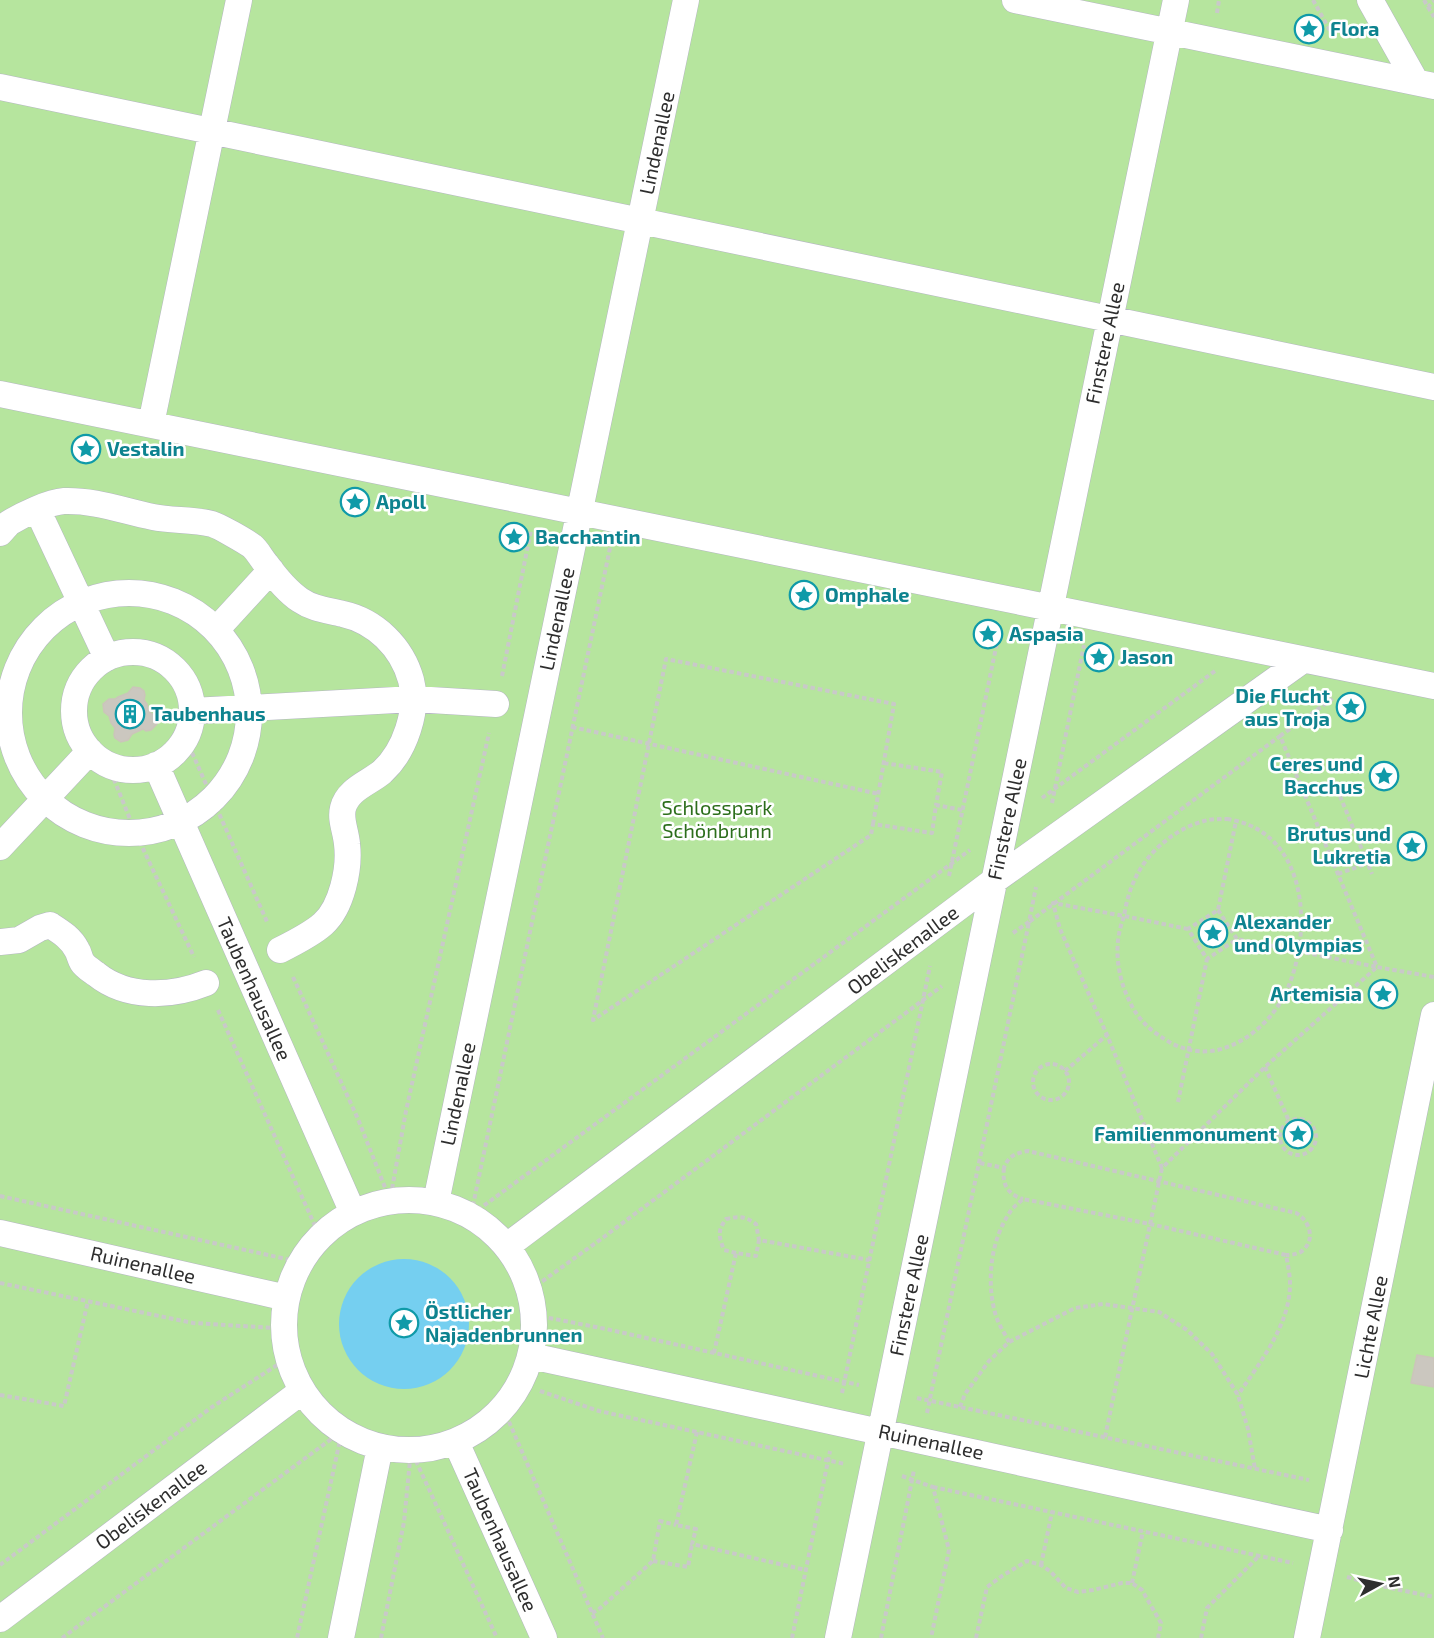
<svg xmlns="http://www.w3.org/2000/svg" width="1434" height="1638" font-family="'Exo 2',sans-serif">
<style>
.green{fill:#b6e59e}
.water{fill:#75cff0}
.building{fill:#cbc7bf;stroke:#cbc5ba;stroke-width:1.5}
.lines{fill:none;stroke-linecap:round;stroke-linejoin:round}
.street-casing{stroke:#b4b7c1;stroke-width:27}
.path{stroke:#c9c9c9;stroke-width:4;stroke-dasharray:4.5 3;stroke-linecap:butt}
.street{stroke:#fff;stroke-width:26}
.labels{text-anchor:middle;stroke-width:5;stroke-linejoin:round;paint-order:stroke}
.culture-label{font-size:20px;font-weight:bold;fill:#0d838f;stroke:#fff;text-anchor:start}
.street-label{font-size:20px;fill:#2e2e2e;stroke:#fff}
.park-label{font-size:20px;fill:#2c6e1b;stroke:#fff}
</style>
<rect width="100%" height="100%" fill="#efe9e1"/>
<path class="green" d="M0 0H1434V1638H0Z"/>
<path class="water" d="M339 1324a65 65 0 1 1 130 0a65 65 0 1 1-130 0Z"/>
<path class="building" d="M133 687 140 688 144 691 145 695 144 700 147 704 149 712 156 716 157 724 151 730 146 731 143 729 132 734 128 740 121 742 115 738 114 735 115 728 111 723 109 716 104 712 103 704 109 699H115L118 697 128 693Z
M1417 1355 1434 1358V1387L1411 1383Z"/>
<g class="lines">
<g class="street-casing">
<path id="street" d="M1015 0 1434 86
M1370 0 1416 82
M0 87 1434 387
M0 394 1434 686
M151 424 239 0
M37 509 107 658
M0 533C3 530 6 526 9 523 22 515 49 502 64 501 95 500 123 511 153 517 172 521 193 519 212 524 219 526 245 541 252 546 257 550 261 558 266 564 274 575 288 592 300 600 313 609 327 610 343 614 375 621 402 647 411 680 419 710 405 751 382 772 369 783 348 789 343 808 340 820 346 831 347 844 350 868 342 907 323 924 313 933 292 944 280 950
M9 713a120 120 0 1 1 240 0a120 120 0 1 1-240 0Z
M216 630 271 570
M74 711a59 59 0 1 1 118 0a59 59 0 1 1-118 0Z
M192 711 414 699 496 704
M156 765 353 1213
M0 847 90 751
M0 942 19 940 40 928 50 925C61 932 71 938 77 950 79 953 80 959 82 962 85 967 92 971 96 974 127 999 171 997 206 983
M284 1325a125 125 0 1 1 250 0a125 125 0 1 1-250 0Z
M436 1202 686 0
M0 1233 287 1298
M507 1246 995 880 1303 660
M531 1356 1330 1530
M456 1442 544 1638
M0 1619 302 1391
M341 1638 380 1447
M838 1638 1176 0
M1307 1638 1434 1015"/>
</g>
<path class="path" d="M1313 0 1333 36
M1424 0 1428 7 1434 1
M1428 7 1434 17
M1217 13 1219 0
M610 548 471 1215 970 850
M502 676 531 530
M572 727 879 794
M1280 736 1335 697
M186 739 268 924
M884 763 942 772 936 805
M111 772 136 834 194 957
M1340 796 1372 874
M1042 798 1215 671
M1052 803 1084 645
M1227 819C1234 820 1242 822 1249 825 1310 851 1310 938 1287 990 1276 1014 1255 1036 1230 1046 1211 1054 1192 1053 1173 1044 1153 1033 1138 1021 1129 1000 1119 980 1115 955 1119 934 1120 928 1122 922 1124 916 1126 904 1129 892 1134 881 1146 853 1174 829 1204 821 1211 819 1219 819 1227 819Z
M873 824 894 704 666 659 593 1020 871 835 873 824 932 833 936 805 962 810
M1338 874 1368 863
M949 876 1000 628
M1218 910 1237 939 1207 959 1188 929 1218 910 1236 821
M1188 929 1124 916 1053 903 1060 929 1107 1035 1162 1168 1265 1067 1377 967 1237 939
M1013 933 1029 922 1036 887
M293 977 358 1119 390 1200 406 1111 489 733
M218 1010 320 1237
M1033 1082a18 18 0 1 1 36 0a18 18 0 1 1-36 0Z
M1265 1067 1289 1121
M1065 1071 1107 1035
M1178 1102 1207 959
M1280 1137a18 18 0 1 1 36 0a18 18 0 1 1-36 0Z
M980 1163 1004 1168C1008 1156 1016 1153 1028 1151L1296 1213C1308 1219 1316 1238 1304 1249 1300 1254 1293 1255 1286 1255
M1004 1168C1002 1184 1007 1194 1023 1199
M0 1196 300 1262
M736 1253 724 1250C719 1237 717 1231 726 1219 739 1216 745 1216 756 1224L759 1240
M0 1283 193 1323 274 1328
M530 1290 597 1242 942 986
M534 1315 606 1329 859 1385
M1009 1342C1005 1334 999 1325 996 1316 986 1284 990 1241 1010 1212 1013 1207 1019 1203 1023 1199L1150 1224 1286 1255C1288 1265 1290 1275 1290 1284 1290 1325 1260 1362 1238 1395
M714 1353 736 1253 756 1256 759 1240 869 1260
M540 1391 599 1411 845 1464
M842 1393 930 966
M0 1395 64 1406 88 1301
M917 1398 1309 1480
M960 1407 965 1394 989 1361 1009 1342 1075 1308 1103 1304 1159 1312 1187 1330 1212 1354 1238 1395 1248 1429 1255 1469
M503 1408 603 1638
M927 1413 1029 922 1280 736 1377 967 1434 977
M697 1432 676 1525 696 1529 692 1544 806 1570
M1105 1437 1162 1168
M902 1476 933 1487 949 1550 931 1638
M933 1487 1293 1563
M653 1561 688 1567 692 1544
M0 1565 212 1407 288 1358
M1041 1565 1052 1512
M1347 1577 1376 1585 1434 1597
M1132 1583 1143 1531
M592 1613 598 1610 653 1561 660 1521 676 1525
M62 1638 342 1431 297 1638
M381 1638 404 1522 411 1450 497 1638
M792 1638 830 1451
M881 1638 914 1470
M976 1638 987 1587 1002 1576 1027 1561 1041 1565 1050 1571 1066 1588 1078 1592 1093 1590 1122 1583H1132L1142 1590 1161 1623 1158 1638
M1201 1638 1207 1608 1259 1556"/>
<use href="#street" class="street"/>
</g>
<defs>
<g id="sight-ring" transform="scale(1.5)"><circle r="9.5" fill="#fff" stroke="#0f9aa8" stroke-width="1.5"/><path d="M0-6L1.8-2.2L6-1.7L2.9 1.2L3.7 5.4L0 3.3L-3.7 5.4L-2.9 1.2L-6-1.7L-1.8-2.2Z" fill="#0f9aa8"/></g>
<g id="building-ring" transform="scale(1.5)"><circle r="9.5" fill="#fff" stroke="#0f9aa8" stroke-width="1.5"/><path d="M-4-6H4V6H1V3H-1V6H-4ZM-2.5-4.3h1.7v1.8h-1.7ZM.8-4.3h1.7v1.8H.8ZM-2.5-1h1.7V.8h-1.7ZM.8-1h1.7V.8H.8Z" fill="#0f9aa8"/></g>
</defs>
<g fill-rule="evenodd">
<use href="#sight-ring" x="1309" y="29"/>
<use href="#sight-ring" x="86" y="449"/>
<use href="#sight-ring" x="355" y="502"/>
<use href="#sight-ring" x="514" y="537"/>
<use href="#sight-ring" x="804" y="595"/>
<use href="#sight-ring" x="988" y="634"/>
<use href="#sight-ring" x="1099" y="657"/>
<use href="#sight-ring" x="1351" y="707"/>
<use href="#building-ring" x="130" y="714"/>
<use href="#sight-ring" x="1384" y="776"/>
<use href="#sight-ring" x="1412" y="846"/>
<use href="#sight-ring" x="1213" y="933"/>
<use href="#sight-ring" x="1383" y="994"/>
<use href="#sight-ring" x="1298" y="1134"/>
<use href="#sight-ring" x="404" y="1323"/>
</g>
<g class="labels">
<g class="culture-label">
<text x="1330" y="36">Flora</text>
<text x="107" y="456">Vestalin</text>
<text x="376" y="509">Apoll</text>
<text x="535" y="544">Bacchantin</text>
<text x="825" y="602">Omphale</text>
<text x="1009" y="641">Aspasia</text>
<text x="1120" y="664">Jason</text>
<text x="1330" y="703" text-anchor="end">Die Flucht<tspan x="1330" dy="23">aus Troja</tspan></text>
<text x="151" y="721">Taubenhaus</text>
<text x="1363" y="771" text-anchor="end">Ceres und<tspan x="1363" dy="23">Bacchus</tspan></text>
<text x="1391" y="841" text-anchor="end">Brutus und<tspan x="1391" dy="23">Lukretia</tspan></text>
<text x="1234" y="929">Alexander<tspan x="1234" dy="23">und Olympias</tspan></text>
<text x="1362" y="1001" text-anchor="end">Artemisia</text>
<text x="1277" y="1141" text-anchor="end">Familienmonument</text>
<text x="425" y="1319">Östlicher<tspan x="425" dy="23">Najadenbrunnen</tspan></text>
</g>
<g class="street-label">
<text transform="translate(657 143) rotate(-78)" y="7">Lindenallee</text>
<text transform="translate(1105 343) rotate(-78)" y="7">Finstere Allee</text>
<text transform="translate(557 619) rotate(-78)" y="7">Lindenallee</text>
<text transform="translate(1007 819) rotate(-78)" y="7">Finstere Allee</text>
<text transform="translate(903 950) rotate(-37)" y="7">Obeliskenallee</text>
<text transform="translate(254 989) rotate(66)" y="7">Taubenhausallee</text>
<text transform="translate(458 1094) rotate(-78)" y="7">Lindenallee</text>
<text transform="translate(143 1265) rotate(13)" y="7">Ruinenallee</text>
<text transform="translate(909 1295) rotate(-78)" y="7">Finstere Allee</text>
<text transform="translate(1371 1327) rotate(-79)" y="7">Lichte Allee</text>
<text transform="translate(931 1442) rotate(12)" y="7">Ruinenallee</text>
<text transform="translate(151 1505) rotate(-37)" y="7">Obeliskenallee</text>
<text transform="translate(500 1540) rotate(66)" y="7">Taubenhausallee</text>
</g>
<g class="park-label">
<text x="717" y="815">Schlosspark<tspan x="717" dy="23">Schönbrunn</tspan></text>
</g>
</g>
<g transform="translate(1380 1584) rotate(82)" stroke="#ffffff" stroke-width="4.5" paint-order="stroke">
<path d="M0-4.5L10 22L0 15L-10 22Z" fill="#2e2e2e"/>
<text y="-9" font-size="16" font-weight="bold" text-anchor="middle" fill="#2e2e2e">N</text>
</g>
</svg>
